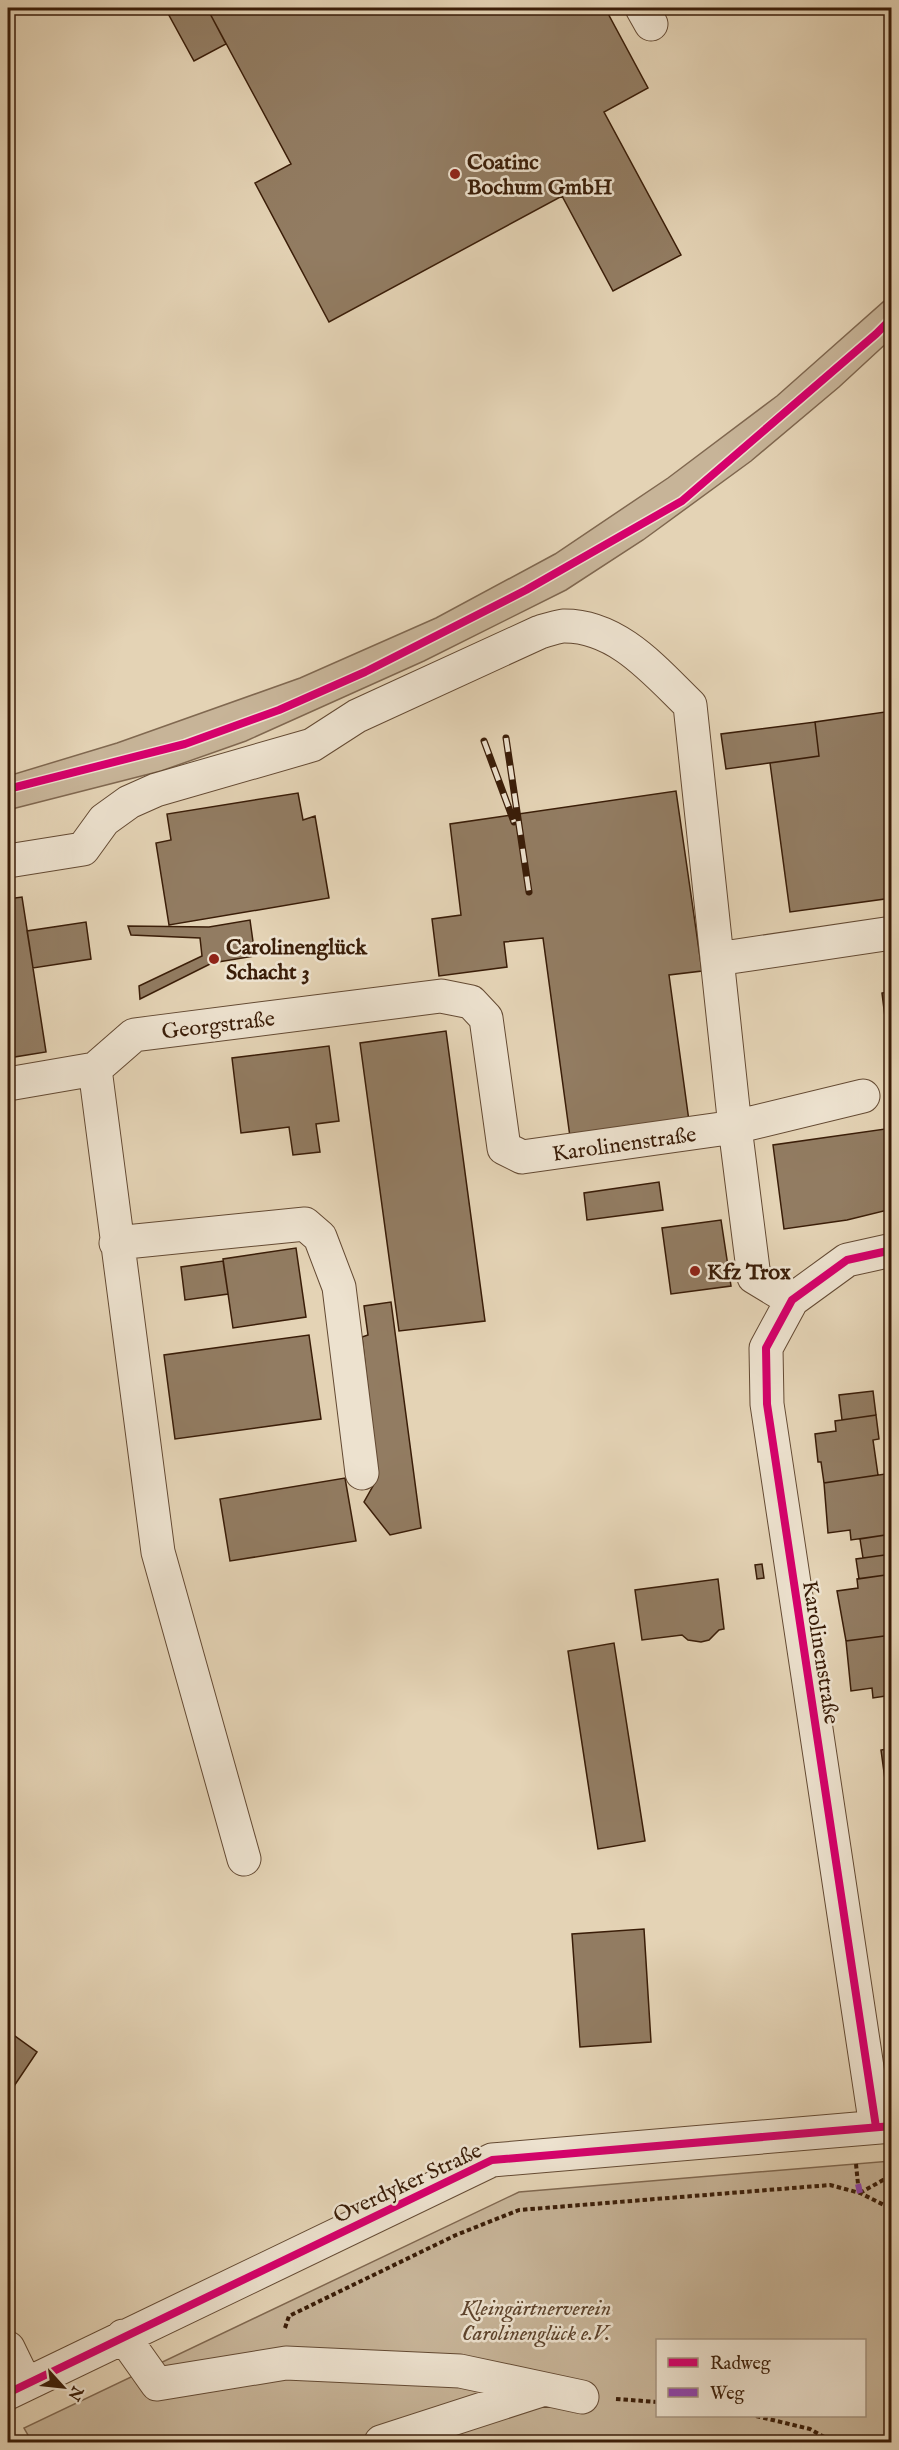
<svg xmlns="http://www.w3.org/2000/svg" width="899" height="2450" font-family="'IM FELL English',serif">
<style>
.green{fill:#c7b498;stroke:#806850;stroke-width:1.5;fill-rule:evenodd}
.building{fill:#927c62;stroke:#3a1d08;stroke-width:1.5}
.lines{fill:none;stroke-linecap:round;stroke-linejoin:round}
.minor-casing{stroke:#644a33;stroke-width:35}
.path{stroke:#3a1d08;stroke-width:4;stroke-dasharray:4.5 3;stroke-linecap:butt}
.minor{stroke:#ede2cf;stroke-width:33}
.rail-casing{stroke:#3a1d08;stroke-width:7}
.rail{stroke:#ede2cf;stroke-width:4.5;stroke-dasharray:14;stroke-linecap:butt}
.quiet{stroke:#8e44ad;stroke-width:6;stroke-dasharray:12 6;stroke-linecap:butt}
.cycleway-casing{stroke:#ede2cf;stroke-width:11}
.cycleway{stroke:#d6006c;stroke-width:8}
.poi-dot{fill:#8f2418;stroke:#ede2cf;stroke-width:2}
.labels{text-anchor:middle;stroke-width:5;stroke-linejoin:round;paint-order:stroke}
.poi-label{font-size:22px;font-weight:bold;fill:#3a1d08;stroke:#ede2cf;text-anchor:start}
.street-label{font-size:22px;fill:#3a1d08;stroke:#ede2cf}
.park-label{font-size:22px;font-style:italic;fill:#5d432c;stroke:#ede2cf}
</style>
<rect width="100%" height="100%" fill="#e4d3b5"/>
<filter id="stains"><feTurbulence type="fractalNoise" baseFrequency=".00333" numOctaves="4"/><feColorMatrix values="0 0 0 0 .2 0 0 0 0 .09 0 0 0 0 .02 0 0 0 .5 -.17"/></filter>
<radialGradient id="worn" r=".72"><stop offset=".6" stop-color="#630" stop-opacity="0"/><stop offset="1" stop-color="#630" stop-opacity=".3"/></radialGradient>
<path class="green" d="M891 295V339L839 387 751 461 643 540 566 590 424 661 246 741 161 771 8 810V776L117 743 300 678 436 618 555 554 668 478 777 396Z
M891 2161V2442H32L24 2428 519 2192ZM658 2340H864V2416H658Z"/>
<path class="building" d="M165 8H207L226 44 194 61Z
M207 8H605L648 88 604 112 681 255 613 291 562 196 329 322 255 183 291 164Z
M892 711V898L790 912 770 763 819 756 815 722Z
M815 722 819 756 726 769 721 734Z
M676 791 702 971 669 975 689 1121 570 1137 543 938 504 942 507 967 439 976 432 919 461 915 450 824Z
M298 793 303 820 315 816 329 898 169 925 156 843 171 840 167 814Z
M22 897 46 1052 8 1058V899Z
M250 920 255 956 212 963 140 999 139 986 202 956 200 938 131 935 128 926 209 927Z
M86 922 91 959 33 968 27 931Z
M892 991V1025H886L882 993Z
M886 1025H892V1062Z
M446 1031 485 1321 399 1331 360 1043Z
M329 1046 339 1121 316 1124 320 1152 293 1155 289 1127 241 1133 232 1058Z
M892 1128V1209L847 1220 784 1229 773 1145Z
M659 1182 663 1210 587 1220 584 1193Z
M721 1220 731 1286 671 1294 662 1228Z
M296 1248 306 1317 233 1328 223 1259Z
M223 1261 228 1294 185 1300 181 1267Z
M391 1302 421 1528 390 1535 364 1502 378 1477 362 1337 368 1335 364 1306Z
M309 1335 321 1419 175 1439 164 1355Z
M873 1391 876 1415 842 1420 839 1395Z
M876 1415 879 1439 873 1440 878 1475 824 1483 821 1462H818L815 1434 836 1431 835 1421Z
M892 1473V1534L851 1540 850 1530 828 1533 824 1483Z
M345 1478 356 1541 230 1561 220 1499Z
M892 1534V1554L863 1558 860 1539Z
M892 1554V1574L859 1579 856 1559Z
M762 1564 764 1578 757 1579 755 1565Z
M892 1574V1635L846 1641 837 1591 858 1588 857 1579Z
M718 1579 724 1629 719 1630 709 1640 701 1642 688 1640 682 1635 642 1640 635 1590Z
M892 1635V1695L873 1698 872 1688 851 1691 846 1641Z
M614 1643 645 1841 598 1849 568 1651Z
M892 1748V1808L889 1809 881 1750Z
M644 1929 651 2042 580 2047 572 1934Z
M8 2031 37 2052 8 2095Z"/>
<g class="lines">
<g class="minor-casing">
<path id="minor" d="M642 8 651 24
M8 861 83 849 104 820 129 802 156 790 312 745 357 716 540 632C547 630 556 627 563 626 617 625 655 671 690 705L735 1127 863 1096
M717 959 892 933
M95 1069 158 1552 244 1859
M8 1084 95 1069 134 1035 441 996 471 1002 486 1018 504 1148 522 1157 735 1127 754 1277 792 1300
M116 1243 305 1224 320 1237 339 1287 362 1473
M876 2127 767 1404 766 1348 792 1300 847 1260 892 1250
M123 2336 157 2384 286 2363 460 2371 582 2397
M8 2348 25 2383
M8 2393 492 2160 892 2126
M381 2442 541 2390"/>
</g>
<path class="path" d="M856 2164 858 2184
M860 2193 883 2180 892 2179
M285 2328 289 2316 456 2235 519 2210 830 2185 860 2193 892 2209
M616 2399 658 2402
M756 2416 810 2429 833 2442"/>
<use href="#minor" class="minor"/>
<g class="rail-casing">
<path id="rail" d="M506 738 529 892
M484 741 514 822"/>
</g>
<use href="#rail" class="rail"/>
<path class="quiet" d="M858 2184 860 2193"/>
<g class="cycleway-casing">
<path id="cycleway" d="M8 789 185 744 279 710 365 672 526 590 682 501 876 334 892 318
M876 2127 767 1404 766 1348 792 1300 847 1260 892 1250
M8 2393 492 2160 892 2126"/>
</g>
<use href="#cycleway" class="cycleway"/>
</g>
<g class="poi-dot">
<circle cx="455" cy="174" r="6"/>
<circle cx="214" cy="959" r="6"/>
<circle cx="695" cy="1271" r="6"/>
</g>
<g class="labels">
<g class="poi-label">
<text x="467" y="169">Coatinc<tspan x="467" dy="25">Bochum GmbH</tspan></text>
<text x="226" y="954">Carolinenglück<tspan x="226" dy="25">Schacht 3</tspan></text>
<text x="707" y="1279">Kfz Trox</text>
</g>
<g class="street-label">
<text transform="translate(218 1024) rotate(-7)" y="8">Georgstraße</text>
<text transform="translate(624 1143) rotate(-8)" y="8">Karolinenstraße</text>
<text transform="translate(822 1652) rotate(81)" y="8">Karolinenstraße</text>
<text transform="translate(407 2182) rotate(-25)" y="8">Overdyker Straße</text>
</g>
<g class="park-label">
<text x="536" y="2315">Kleingärtnerverein<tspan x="536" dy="25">Carolinenglück e.V.</tspan></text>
</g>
</g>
<rect width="899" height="2450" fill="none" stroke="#e4d3b5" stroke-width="30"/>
<rect x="9" y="9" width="881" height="2432" fill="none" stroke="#3a1d08" stroke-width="3"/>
<rect x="15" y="15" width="869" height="2420" fill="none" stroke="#3a1d08" stroke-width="1.5"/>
<rect x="656" y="2339" width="210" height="78" fill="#ede2cf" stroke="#a5937f" stroke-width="1.5"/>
<rect x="668" y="2358" width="30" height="9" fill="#d6006c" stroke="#a5937f" stroke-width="1.5"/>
<text x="710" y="2369" font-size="18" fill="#3a1d08">Radweg</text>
<rect x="668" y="2388" width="30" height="9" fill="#8e44ad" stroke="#a5937f" stroke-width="1.5"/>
<text x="710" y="2399" font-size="18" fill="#3a1d08">Weg</text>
<g transform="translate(63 2387) rotate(117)" stroke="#ede2cf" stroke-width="4.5" paint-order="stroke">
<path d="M0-4.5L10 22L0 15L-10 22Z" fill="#3a1d08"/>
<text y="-9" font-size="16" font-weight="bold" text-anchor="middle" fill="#3a1d08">N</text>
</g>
<rect width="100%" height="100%" filter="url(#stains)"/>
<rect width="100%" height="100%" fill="url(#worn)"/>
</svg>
